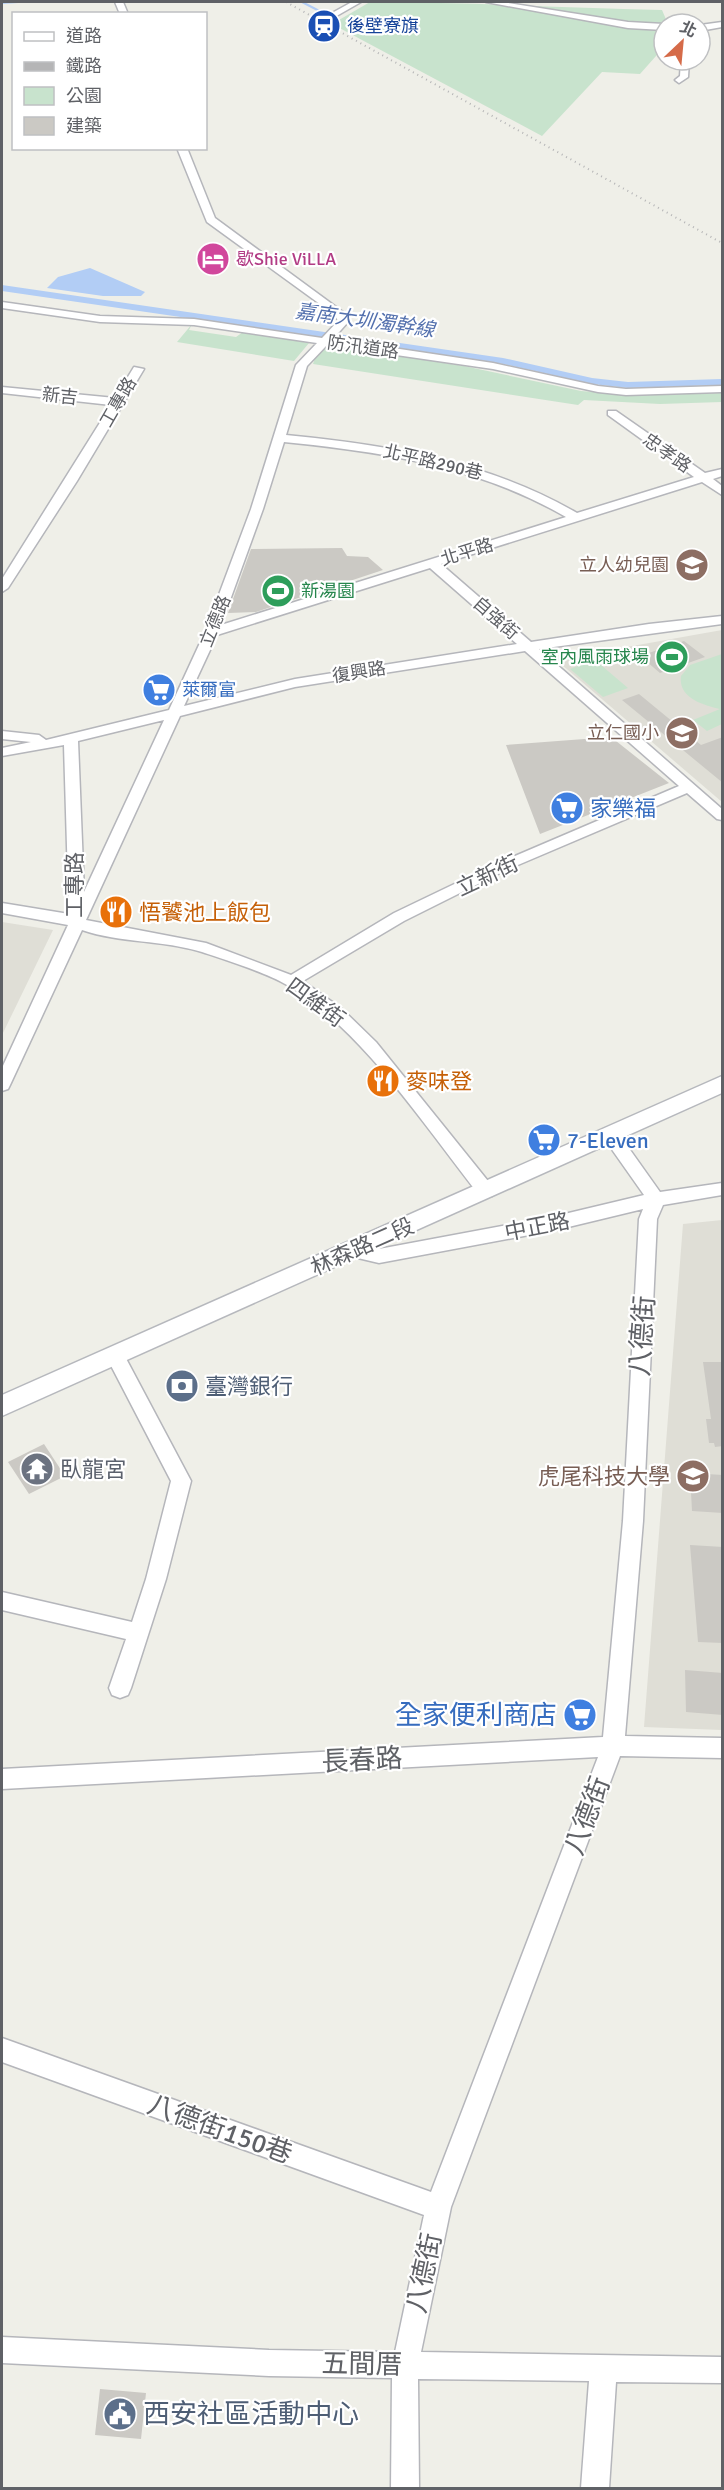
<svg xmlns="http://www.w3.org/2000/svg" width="724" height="2490" font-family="Signika,'Noto Sans TC',sans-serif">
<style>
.education{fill:#dfded6}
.green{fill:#c8e3cd}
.water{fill:#b2cdf5}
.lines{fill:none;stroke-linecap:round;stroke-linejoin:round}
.stream{stroke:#b2cdf5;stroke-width:2}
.canal{fill:#b2cdf5;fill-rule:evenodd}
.building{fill:#cbc9c4}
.minor-casing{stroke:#b5b6bb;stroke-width:3}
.secondary-casing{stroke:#b6b8bd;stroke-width:3}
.minor{fill:#fff;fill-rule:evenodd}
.secondary{fill:#fff;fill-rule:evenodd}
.rail{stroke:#b5b5b6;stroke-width:2;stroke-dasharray:1 4;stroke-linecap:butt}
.labels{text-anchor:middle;stroke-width:4.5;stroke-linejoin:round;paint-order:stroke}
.far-transit-label{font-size:18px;fill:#164399;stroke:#fff;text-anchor:start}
.far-hotel-label{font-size:18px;fill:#b23c85;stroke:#fff;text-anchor:start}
.far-street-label{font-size:18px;fill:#5f6166;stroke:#fff}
.far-education-label{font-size:18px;fill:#785e54;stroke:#fff;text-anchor:end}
.far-leisure-label{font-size:18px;fill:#27864d;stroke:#fff;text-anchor:start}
.far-shop-label{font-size:18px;fill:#366cbe;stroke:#fff;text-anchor:start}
.far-water-label{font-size:20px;font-style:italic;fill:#5471ae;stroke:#fff}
.shop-label{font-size:22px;fill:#366cbe;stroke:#fff;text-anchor:start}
.street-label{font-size:22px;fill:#5f6166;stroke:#fff}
.food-label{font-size:22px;fill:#c56008;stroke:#fff;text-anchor:start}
.service-label{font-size:22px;fill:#4e5e75;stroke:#fff;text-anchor:start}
.worship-label{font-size:22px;fill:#5b616d;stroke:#fff;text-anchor:start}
.education-label{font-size:22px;fill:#785e54;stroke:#fff;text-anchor:end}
.near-street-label{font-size:27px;fill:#5f6166;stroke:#fff}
.near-shop-label{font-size:27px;fill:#366cbe;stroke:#fff;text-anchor:end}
.near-service-label{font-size:27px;fill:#4e5e75;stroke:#fff;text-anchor:start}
</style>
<rect width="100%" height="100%" fill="#efefe8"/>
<path class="education" d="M722 630V802L561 664 565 658Z
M2 922 53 930 2 1035Z
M722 1220V1730L644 1727 683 1224Z"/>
<path class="green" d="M370 2C467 2 564 8 662 10L668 24H664V47L640 74 602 72 542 136 332 24Z
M192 324 189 330 236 337 243 332 309 343 294 361 177 342Z
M326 345 464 366 581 391 631 395 722 393V402L660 404 584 400 578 405 313 364 316 355Z
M722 654V724L707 731 693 720 720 709C703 705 678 698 681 676L690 665Z
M595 660 628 688 603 697 570 669Z"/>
<path class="water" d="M90 268 145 292 141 296H103L47 288 58 277Z"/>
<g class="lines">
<path class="stream" d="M302 2 329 16
M2 3 18 2"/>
<path class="canal" d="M2 285 503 358 592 378 628 382 722 379V385L628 388 592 384 503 364 2 291Z"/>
</g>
<path class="building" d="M342 548 347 556 368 557 383 570 256 612 228 613 251 549Z
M684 641 705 657 660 673 640 656Z
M639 694 701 745 723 737V783L622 700Z
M611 737 669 783 540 834 506 745Z
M703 1362H723V1446L715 1447 714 1443H709L706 1419H711Z
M44 1444 65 1476 29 1494 8 1462Z
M690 1473 723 1475V1513L692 1511Z
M690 1545 723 1547V1643L698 1642Z
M685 1670 723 1673V1715L686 1712Z
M100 2389 146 2393 141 2439 95 2435Z"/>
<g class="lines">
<g class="minor-casing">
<path id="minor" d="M115 2H123L128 14H120Z
M352 2H361L319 26 312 24Z
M486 2H502L628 22 664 24V30L628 28Z
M722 22V27L700 31V25Z
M681 60H689L688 77 679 83 675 80 680 76Z
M177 148H187L215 218 347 315 348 322 333 339 493 363 598 386 626 389 722 386V392L626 395 598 392 493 369 327 345 307 366 286 435C389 445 487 461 577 513L694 477 608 415V411H616L705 473 722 469V476L713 479 722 486V495L702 482 441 564 531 642 649 624 722 616V624L539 649 722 809V820L717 819 687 793 506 870 404 921 303 981 342 1009 376 1042 492 1186 495 1191 492 1196H480C426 1128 362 1029 287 985 267 973 226 960 202 952 163 940 120 943 82 930L10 1085 8 1089 2 1091V1068L68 925 2 913V903L69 914 64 745 2 756V748L31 742 2 739V731L39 735 46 740 169 710 205 632 251 509 296 365 317 343 194 325 100 322 2 308V302L100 316 194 319 322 338 338 321 335 315 207 222ZM284 442C383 452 478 466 566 517L221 625 263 509ZM430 568 517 644 295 679 184 706 217 635ZM525 651 679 786 496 864 394 913 291 975 206 943 86 920 180 716 295 687ZM164 720 84 892 78 741Z
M134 367 144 369 77 481 8 588 2 592V579L111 405 2 393V387L115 398Z
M610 1128 616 1130 660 1192 722 1183V1195L663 1205 657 1219 643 1521 625 1736 722 1738V1758L620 1756 451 2207 421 2352 722 2357V2383L616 2382 609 2488H581L589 2381 418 2379 419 2488H391L392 2378 269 2376 2 2363V2337L269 2350 395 2352 424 2215 2 2062V2038L431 2192 598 1757 2 1789V1769L603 1737 623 1521 639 1219 643 1209 556 1230 379 1263 345 1255 342 1250 345 1245 351 1243 379 1249 556 1216 644 1195 601 1134Z
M115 1349 122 1351 191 1481 166 1579 131 1688 128 1695 120 1698 112 1695 109 1688 126 1639 2 1610V1592L132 1622 146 1579 171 1481 106 1356 108 1351Z"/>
</g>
<g class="secondary-casing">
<path id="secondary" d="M722 1076V1093L2 1416V1395Z"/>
</g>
<use href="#minor" class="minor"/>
<use href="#secondary" class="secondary"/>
<path class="rail" d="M286 2 722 243"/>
</g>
<defs>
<g id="station-disc" transform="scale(1.725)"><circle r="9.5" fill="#1a4fb4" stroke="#fff"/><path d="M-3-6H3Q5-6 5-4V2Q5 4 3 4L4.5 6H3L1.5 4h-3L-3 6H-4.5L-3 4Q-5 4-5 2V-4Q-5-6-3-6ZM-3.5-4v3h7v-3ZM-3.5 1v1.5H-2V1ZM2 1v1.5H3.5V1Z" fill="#fff"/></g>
<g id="hotel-disc" transform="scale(1.725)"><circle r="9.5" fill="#d1479c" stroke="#fff"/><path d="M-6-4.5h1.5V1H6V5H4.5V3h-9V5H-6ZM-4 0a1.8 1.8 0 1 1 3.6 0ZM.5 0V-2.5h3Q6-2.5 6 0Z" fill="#fff"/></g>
<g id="school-disc" transform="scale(1.725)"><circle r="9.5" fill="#8d6e63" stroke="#fff"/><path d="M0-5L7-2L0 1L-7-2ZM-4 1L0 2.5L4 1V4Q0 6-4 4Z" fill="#fff"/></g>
<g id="stadium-disc" transform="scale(1.725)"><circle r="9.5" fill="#2e9e5b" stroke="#fff"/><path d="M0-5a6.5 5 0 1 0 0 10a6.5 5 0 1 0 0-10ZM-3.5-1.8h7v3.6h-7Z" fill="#fff"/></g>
<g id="supermarket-disc" transform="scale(1.725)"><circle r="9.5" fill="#3f7fe0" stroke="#fff"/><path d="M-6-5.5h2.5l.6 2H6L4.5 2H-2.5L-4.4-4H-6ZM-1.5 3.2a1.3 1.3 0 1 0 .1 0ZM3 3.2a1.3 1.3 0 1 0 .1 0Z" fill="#fff"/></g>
<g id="restaurant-disc" transform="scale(1.725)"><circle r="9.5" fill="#e8710a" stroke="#fff"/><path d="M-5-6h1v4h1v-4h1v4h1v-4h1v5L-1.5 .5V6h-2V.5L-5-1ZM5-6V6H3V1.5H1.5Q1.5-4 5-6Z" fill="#fff"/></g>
<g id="bank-disc" transform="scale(1.725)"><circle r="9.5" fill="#5c6f8a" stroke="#fff"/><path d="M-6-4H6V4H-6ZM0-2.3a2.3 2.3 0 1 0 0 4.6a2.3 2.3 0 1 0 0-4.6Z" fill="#fff"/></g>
<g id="temple-disc" transform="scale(1.725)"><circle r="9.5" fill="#6b7280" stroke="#fff"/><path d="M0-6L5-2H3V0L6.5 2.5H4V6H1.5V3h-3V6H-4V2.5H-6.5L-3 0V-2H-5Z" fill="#fff"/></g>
<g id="university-disc" transform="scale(1.725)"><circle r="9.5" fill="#8d6e63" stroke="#fff"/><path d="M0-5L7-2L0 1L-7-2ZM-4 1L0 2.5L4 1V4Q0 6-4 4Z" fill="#fff"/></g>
<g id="civic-disc" transform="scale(1.725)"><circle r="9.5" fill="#5c6f8a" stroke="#fff"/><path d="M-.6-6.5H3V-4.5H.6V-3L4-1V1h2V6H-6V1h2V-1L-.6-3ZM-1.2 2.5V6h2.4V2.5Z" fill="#fff"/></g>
</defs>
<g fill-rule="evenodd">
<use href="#station-disc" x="324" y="26"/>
<use href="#hotel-disc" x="213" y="259"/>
<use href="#school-disc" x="692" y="565"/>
<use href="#stadium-disc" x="278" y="591"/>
<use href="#stadium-disc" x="672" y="657"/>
<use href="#supermarket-disc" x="159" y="690"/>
<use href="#school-disc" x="682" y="733"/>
<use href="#supermarket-disc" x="567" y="808"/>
<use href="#restaurant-disc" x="116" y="912"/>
<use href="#restaurant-disc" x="383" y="1081"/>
<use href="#supermarket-disc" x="544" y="1140"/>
<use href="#bank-disc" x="182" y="1386"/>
<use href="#temple-disc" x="37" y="1469"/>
<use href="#university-disc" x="693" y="1476"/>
<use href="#supermarket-disc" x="580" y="1715"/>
<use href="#civic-disc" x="120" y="2414"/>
</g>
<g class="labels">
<g class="far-transit-label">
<text x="347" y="32">後壁寮旗</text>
</g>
<g class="far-hotel-label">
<text x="236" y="265">歇Shie ViLLA</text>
</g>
<g class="far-street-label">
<text transform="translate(363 347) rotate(8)" y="6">防汛道路</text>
<text transform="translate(60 396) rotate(6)" y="6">新吉</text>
<text transform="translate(118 402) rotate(-60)" y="6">工專路</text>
<text transform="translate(667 453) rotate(35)" y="6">忠孝路</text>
<text transform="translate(433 462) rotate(13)" y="6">北平路290巷</text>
<text transform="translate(467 552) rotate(-17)" y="6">北平路</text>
<text transform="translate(496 618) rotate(41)" y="6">自強街</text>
<text transform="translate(215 621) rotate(-68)" y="6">立德路</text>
<text transform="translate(359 672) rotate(-9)" y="6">復興路</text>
</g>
<g class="far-education-label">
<text x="669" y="571">立人幼兒園</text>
<text x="659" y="739">立仁國小</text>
</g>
<g class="far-leisure-label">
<text x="301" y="597">新湯園</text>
<text x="649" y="663" text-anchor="end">室內風雨球場</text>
</g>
<g class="far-shop-label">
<text x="182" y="696">萊爾富</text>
</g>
<g class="far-water-label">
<text transform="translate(365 320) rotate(8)" y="7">嘉南大圳濁幹線</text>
</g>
<g class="shop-label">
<text x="590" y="816">家樂福</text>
<text x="567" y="1148">7-Eleven</text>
</g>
<g class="street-label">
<text transform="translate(487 875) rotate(-25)" y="8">立新街</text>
<text transform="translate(74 885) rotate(-90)" y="8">工專路</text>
<text transform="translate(316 1002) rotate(36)" y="8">四維街</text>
<text transform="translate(537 1226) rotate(-11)" y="8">中正路</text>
<text transform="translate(362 1246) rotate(-24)" y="8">林森路二段</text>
</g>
<g class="food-label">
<text x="139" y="920">悟饕池上飯包</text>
<text x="406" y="1089">麥味登</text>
</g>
<g class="service-label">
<text x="205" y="1394">臺灣銀行</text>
</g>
<g class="worship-label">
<text x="60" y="1477">臥龍宮</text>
</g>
<g class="education-label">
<text x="670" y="1484">虎尾科技大學</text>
</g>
<g class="near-street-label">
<text transform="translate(642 1336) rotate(-86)" y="9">八德街</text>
<text transform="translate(362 1760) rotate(-3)" y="9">長春路</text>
<text transform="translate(587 1816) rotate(-69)" y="9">八德街</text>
<text transform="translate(220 2129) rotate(20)" y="9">八德街150巷</text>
<text transform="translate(424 2273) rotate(-78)" y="9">八德街</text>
<text transform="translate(362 2364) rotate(1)" y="9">五間厝</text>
</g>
<g class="near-shop-label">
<text x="557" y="1724">全家便利商店</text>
</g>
<g class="near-service-label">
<text x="143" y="2423">西安社區活動中心</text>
</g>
</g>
<rect width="724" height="2490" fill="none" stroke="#5f6166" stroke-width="6"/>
<rect x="12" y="12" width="195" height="138" fill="#ffffff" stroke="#bfc0c2" stroke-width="1.5"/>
<rect x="24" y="32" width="30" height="9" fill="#ffffff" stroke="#bfc0c2" stroke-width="1.5"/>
<text x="66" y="42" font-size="18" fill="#5f6166">道路</text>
<rect x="24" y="62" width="30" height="9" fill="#b5b5b6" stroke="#bfc0c2" stroke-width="1.5"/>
<text x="66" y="72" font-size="18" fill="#5f6166">鐵路</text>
<rect x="24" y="87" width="30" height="18" fill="#c8e3cd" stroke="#bfc0c2" stroke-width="1.5"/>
<text x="66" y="102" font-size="18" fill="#5f6166">公園</text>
<rect x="24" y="117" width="30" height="18" fill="#cbc9c4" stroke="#bfc0c2" stroke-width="1.5"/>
<text x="66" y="132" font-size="18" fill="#5f6166">建築</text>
<g transform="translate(682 42) rotate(26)"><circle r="28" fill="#ffffff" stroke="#bfc0c2" stroke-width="1.5"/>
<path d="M0-4.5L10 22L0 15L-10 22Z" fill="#d56b49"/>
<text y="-9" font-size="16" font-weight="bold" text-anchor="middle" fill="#5f6166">北</text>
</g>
</svg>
